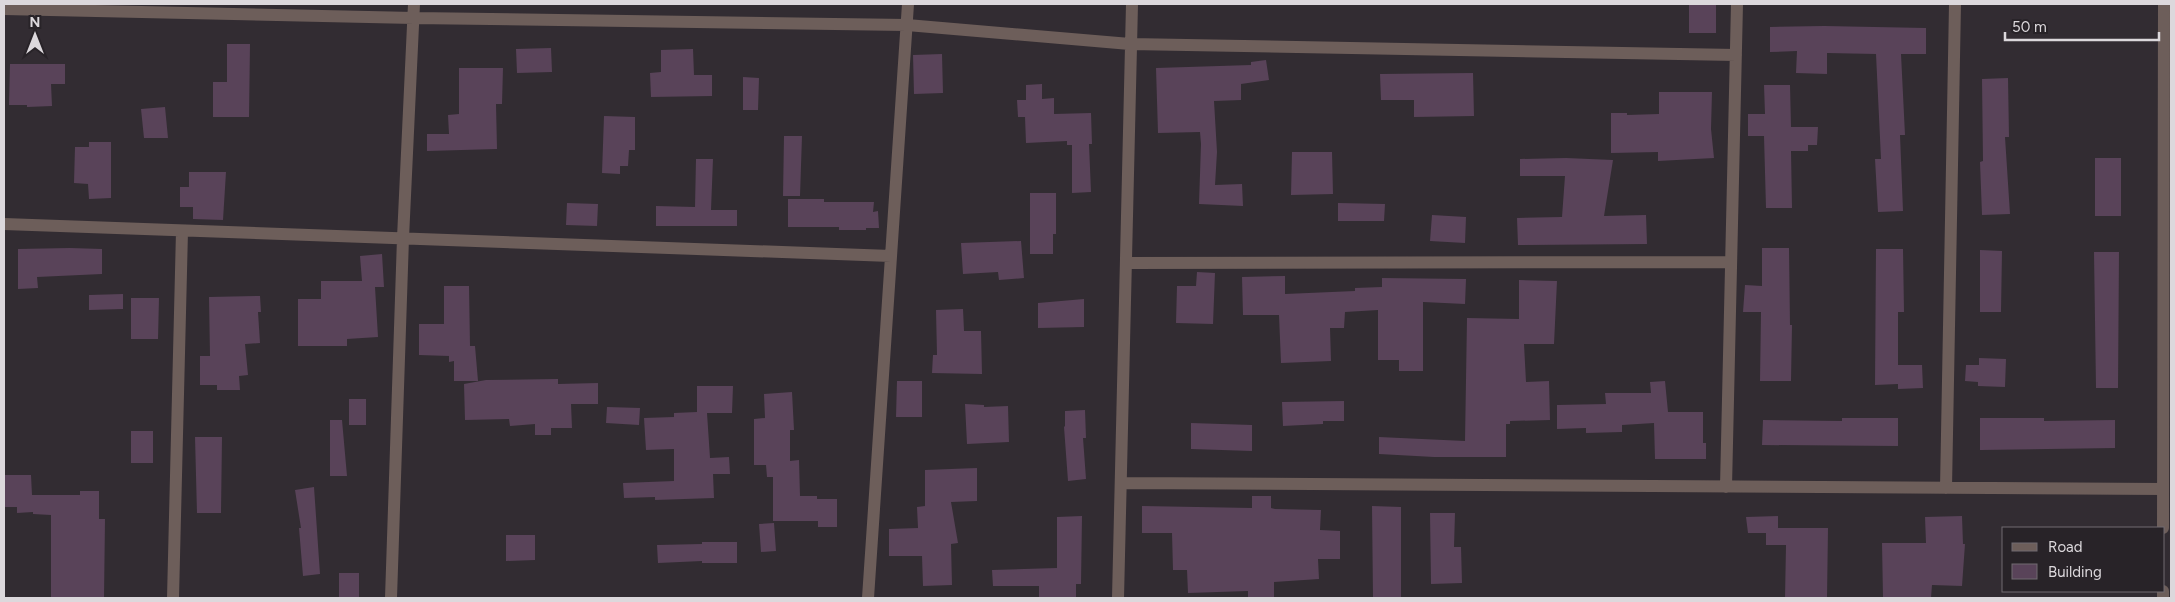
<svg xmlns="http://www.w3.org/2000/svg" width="2175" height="602" font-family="Figtree,sans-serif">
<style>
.building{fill:#594359}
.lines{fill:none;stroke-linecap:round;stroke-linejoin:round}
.minor{stroke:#6d5e5a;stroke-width:12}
</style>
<rect width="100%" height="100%" fill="#322c32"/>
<path class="building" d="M1689 4H1716V33H1689Z
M1824 26 1926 28V54H1901L1905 135H1900L1903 211 1878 212 1875 159H1881L1876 54 1827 53V74L1796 73 1797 51 1770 52V27Z
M227 44H250L249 117H213V82H227Z
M551 48 552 72 517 73 516 49Z
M693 49 694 75H712V96L651 97 650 73 661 72V50Z
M942 54 943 93 914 94 913 55Z
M1266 60 1269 80 1241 84V100L1214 101 1217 152 1215 185 1242 184 1243 206 1199 204 1201 144 1200 132 1158 133 1156 68 1251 65V62Z
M10 64H65V84H51L52 106 27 107V105H9Z
M459 68H503L502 104H496L497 149 427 151V134H449L448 115 459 114Z
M1473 73 1474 116 1414 117V100H1381L1380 74Z
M743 77 759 78 758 110H743Z
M2008 78 2009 137H2005L2010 214 1982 215 1980 162 1983 161 1982 79Z
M1042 84V99L1054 98V114L1091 113 1092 144H1089L1091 192 1072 193V145H1067V141L1026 143 1025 117H1018L1017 100H1026V85Z
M1764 85H1790L1791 127H1818L1817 145H1808V151H1791L1792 208H1766L1764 136H1748V114H1765Z
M1659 92H1712L1711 129 1714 158 1658 161V152L1611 153V113H1627V115L1659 114Z
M165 107 168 138H144L141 109Z
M604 116 635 117V150H629L628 166H620V174L602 173Z
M784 136H802L800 196H783Z
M89 142H111V198L89 199 88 184 74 183 75 147H89Z
M1292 152H1332L1333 194 1291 195Z
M1566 158 1613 160 1604 216 1646 215 1647 244 1518 245 1517 218 1562 217 1565 176H1520V159Z
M2095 158H2121V216H2095Z
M696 159H713L711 210H737V226H656V206L695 207Z
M189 172H226L223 220 193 219V207H180V187H189Z
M1030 193H1056V234H1053V254H1030Z
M788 199H824V202H874L873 212 878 211 879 228H866V230H839V227H788Z
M567 203 598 204 597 226 566 225Z
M1338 203 1385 204 1384 221H1338Z
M1432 215 1466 217 1465 243 1430 241Z
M1021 241 1024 278 999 280 998 272 963 274 961 243Z
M70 248 102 249V274L37 277 38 288 18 289V249Z
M1762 248H1789L1790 325H1792L1791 381H1760L1761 312H1743L1745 285 1762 286Z
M1876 249H1903L1904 312H1898V365H1922L1923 388 1898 389V384L1875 385Z
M1980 250 2002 251 2001 312H1980Z
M2094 252H2119L2118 388H2096Z
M382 254 384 287H375L378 337 347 339V346H298V299H321V281H362L360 256Z
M1197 272 1215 273 1213 324 1176 323 1177 286H1196Z
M1285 276V294L1355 291V288L1382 287V278L1466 279 1465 304 1423 302V371H1399V360H1378V310L1345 312 1344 328H1330L1331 361 1281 363 1279 315H1243L1242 277Z
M1519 280 1557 281 1554 344H1524L1526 382 1549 381 1550 420 1510 421V424H1506V457H1434L1379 454V437L1465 441 1467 318 1519 319Z
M444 286H469L470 346H475L478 381H454V361L449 362V356L419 355V324H444Z
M123 294V309L89 310V295Z
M260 296 261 312H258L260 343 245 344 248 375 239 376 240 390H217V385H200V356H210L209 297Z
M131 298H159L158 339H131Z
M1084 299V327L1038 328V303Z
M963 309 964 331H981L982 374 932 373 933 355H937L936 310Z
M1979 358 2006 359 2005 387 1978 386V382L1965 381 1966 365H1979Z
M558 379V384L598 383V404H571L572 428H551V435H535V424L510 426 509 419 465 420 464 384 486 380Z
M897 381H922V417H896Z
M1665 381 1668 412H1703V443H1706V459H1655L1654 423 1622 425V432L1586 433V428L1557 429V405L1606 404 1605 393H1651L1650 382Z
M697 386H733L732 413H707L710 458 729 457 730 474H713L714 498 655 500V497L624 498 623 483 674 481V449L646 450 644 418 674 417V413L697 412Z
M792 392 794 430H790V461L799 460 800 496H817V499H837V527H818V521H773V477H767L766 465H754V419L765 418 764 394Z
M349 399H366V425H349Z
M1344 401V421H1323V424L1283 426 1282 402Z
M965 404 984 405V407L1008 406 1009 442 967 444Z
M607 407 640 408 639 425 606 423Z
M1085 410 1086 438H1083L1086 479 1068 481 1064 427 1065 426V411Z
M1842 418H1898V446L1762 445 1763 420 1842 421Z
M1980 418H2044V421L2115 420V448L1980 450Z
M330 420H342L347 476H330Z
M1191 423 1252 425V451L1191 449Z
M131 431H153V463H131Z
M195 437H222L221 513H197Z
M977 468V501L951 502 958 543 951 544 952 585 923 586 922 556H889V529L918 528 917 507 925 506V470Z
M4 475H31L32 495H80V491H99V519H105L104 598H51V515L33 514V512L17 513V507H4Z
M314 487 320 574 303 576 299 528H301L295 490Z
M1252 496H1271V508L1275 509 1321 510 1320 530 1340 531V559H1318L1319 579 1274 582V598H1248V591L1188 593 1187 570H1173L1172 533H1142V506L1252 508Z
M1372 506 1401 507V597H1373Z
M1430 513H1455L1454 547H1461L1462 583 1431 584Z
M1082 516 1081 584H1076V598H1039V586H993L992 570 1057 568V517Z
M1778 516V528H1828L1827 598H1785L1786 545H1766V533H1748L1746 517Z
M1962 516 1963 544H1965L1962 586 1932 585 1931 598H1883L1882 543H1926L1925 517Z
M774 523 776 551 761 552 759 524Z
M506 535H535V560L506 561Z
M702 542H737V563H702V561L658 563 657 545 702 544Z
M339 573H359V598H339Z"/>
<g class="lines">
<path class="minor" d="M4 9 414 18 907 25 1130 44 1736 55
M4 224 891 256
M1127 263 1731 262
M1121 483 2163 489
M1726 487 1737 4
M1946 488 1955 4
M2163 528 2164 4
M173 598 182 231
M391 598 403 238 414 4
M868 598 908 4
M1118 598 1132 4
M2163 598V591"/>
</g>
<rect width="2175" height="602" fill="none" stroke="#dcd8dc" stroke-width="10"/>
<rect x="2002" y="527" width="162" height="65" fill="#282328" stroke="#706b70"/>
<rect x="2012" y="543" width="25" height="8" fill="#6d5e5a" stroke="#706b70"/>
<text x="2048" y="552" font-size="15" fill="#dcd8dc">Road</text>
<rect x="2012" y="564" width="25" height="15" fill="#594359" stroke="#706b70"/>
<text x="2048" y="577" font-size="15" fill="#dcd8dc">Building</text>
<g transform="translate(35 35)" stroke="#282328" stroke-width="4" paint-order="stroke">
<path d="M0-4L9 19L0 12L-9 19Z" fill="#dcd8dc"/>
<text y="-8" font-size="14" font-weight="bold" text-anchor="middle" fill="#dcd8dc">N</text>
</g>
<path d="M2005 32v8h154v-8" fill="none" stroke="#dcd8dc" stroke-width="2.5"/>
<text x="2012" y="32" font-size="15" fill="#dcd8dc" stroke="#282328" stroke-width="4" paint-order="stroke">50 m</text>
</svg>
